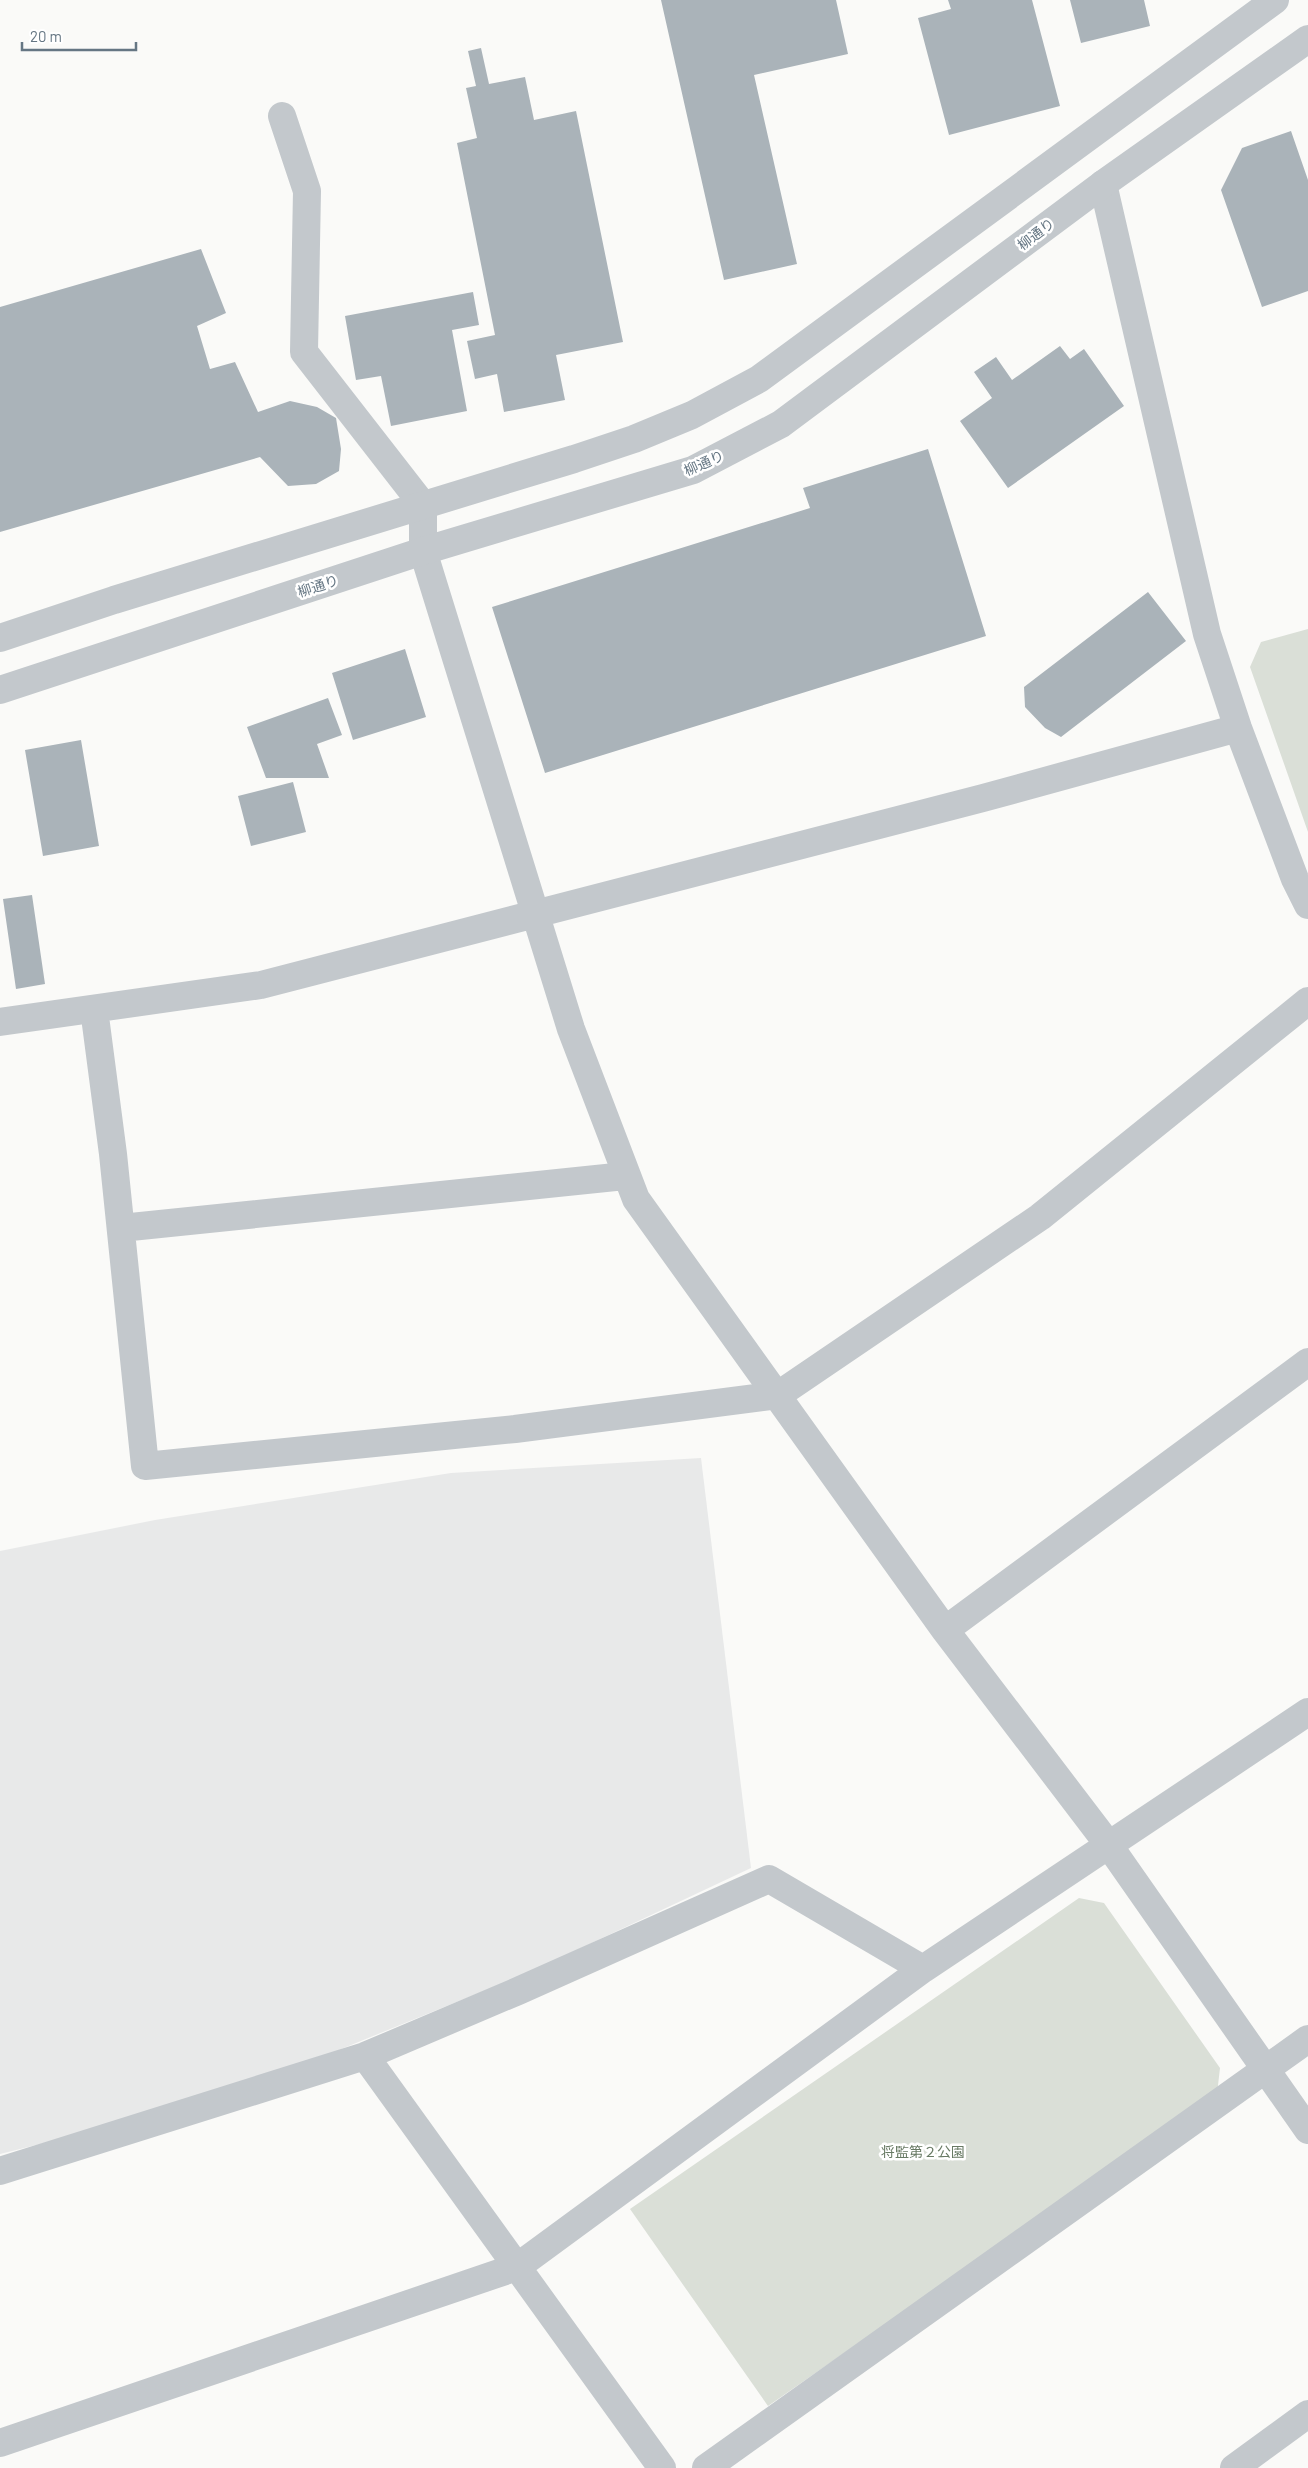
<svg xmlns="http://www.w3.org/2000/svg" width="1308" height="2468" font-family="Barlow,'Noto Sans JP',sans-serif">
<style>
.built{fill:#e8e9e9}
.green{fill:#dadfd7}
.building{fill:#aab3b9}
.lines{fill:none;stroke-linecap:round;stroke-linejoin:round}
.minor{stroke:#c3c8cc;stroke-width:28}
.tertiary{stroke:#c3c8cc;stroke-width:28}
.labels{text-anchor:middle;stroke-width:5;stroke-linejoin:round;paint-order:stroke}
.street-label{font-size:14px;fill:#657683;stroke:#fff}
.park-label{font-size:14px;fill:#687a64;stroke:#fff}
</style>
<rect width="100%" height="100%" fill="#fafaf8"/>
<path class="built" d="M701 1458 751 1868 530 1972 307 2063 125 2123 0 2154V1551L155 1520 451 1473Z"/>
<path class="green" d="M1308 629V832L1250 667 1261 642Z
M1079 1898 1104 1903 1220 2068 1217 2094 768 2406 630 2209Z"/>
<path class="building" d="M661 0H836L848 54 754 75 797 264 724 280Z
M948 0H1032L1060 106 949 135 918 18 951 9Z
M1070 0H1144L1150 26 1081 43Z
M481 48 489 84 525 77 534 120 576 111 623 342 556 355 565 400 504 412 497 374 475 379 467 341 495 335 457 143 477 138 466 88 476 86 468 51Z
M1291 131 1308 180V291L1262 307 1221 190 1242 148Z
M201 249 226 313 197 326 210 369 235 362 258 412 290 401 317 407 336 418 341 449 339 471 316 484 288 486 260 457 0 532V307Z
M473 292 479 325 452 330 467 411 391 426 381 376 356 380 345 316Z
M1060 346 1070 359 1084 349 1124 406 1008 488 960 421 992 398 974 372 996 357 1012 380Z
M928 449 986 636 545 773 492 607 810 508 803 488Z
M1148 592 1186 641 1061 737 1045 728 1025 707 1024 687Z
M405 649 426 717 353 740 332 673Z
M328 698 342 735 317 744 329 778H266L247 727Z
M81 740 99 846 43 856 25 750Z
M293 782 306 832 251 846 238 796Z
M32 895 45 984 16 989 3 899Z"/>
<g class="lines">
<path class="minor" d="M282 116 307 191 304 352 423 505V551L571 1029 636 1199 945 1630 1108 1844 1308 2130
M1103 184 1207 634 1238 728 1295 879 1308 905
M94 1009 113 1154 145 1466 515 1429 778 1395 1040 1217 1308 1001
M0 1022 261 985 983 798 1238 728
M121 1228 625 1176
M945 1630 1308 1362
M365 2056 662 2468
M0 2171 365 2056 518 1991 769 1879 923 1969
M0 2443 517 2267 923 1969 1308 1712
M706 2468 1308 2039"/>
<path class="tertiary" d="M0 638 114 600 574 459 634 439 692 415 759 379 1275 0
M0 690 423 551 693 470 781 424 1103 184 1308 39
M1234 2468 1308 2414"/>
</g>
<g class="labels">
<g class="street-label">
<text transform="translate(1036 234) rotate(-37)" y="5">柳通り</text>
<text transform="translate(704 463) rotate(-24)" y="5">柳通り</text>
<text transform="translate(318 586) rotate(-18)" y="5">柳通り</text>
</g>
<g class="park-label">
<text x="923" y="2157">将監第２公園</text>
</g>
</g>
<path d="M22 42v8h114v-8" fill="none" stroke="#657683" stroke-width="2.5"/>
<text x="30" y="42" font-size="15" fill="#657683" stroke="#ffffff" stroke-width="4" paint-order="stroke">20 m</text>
</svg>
